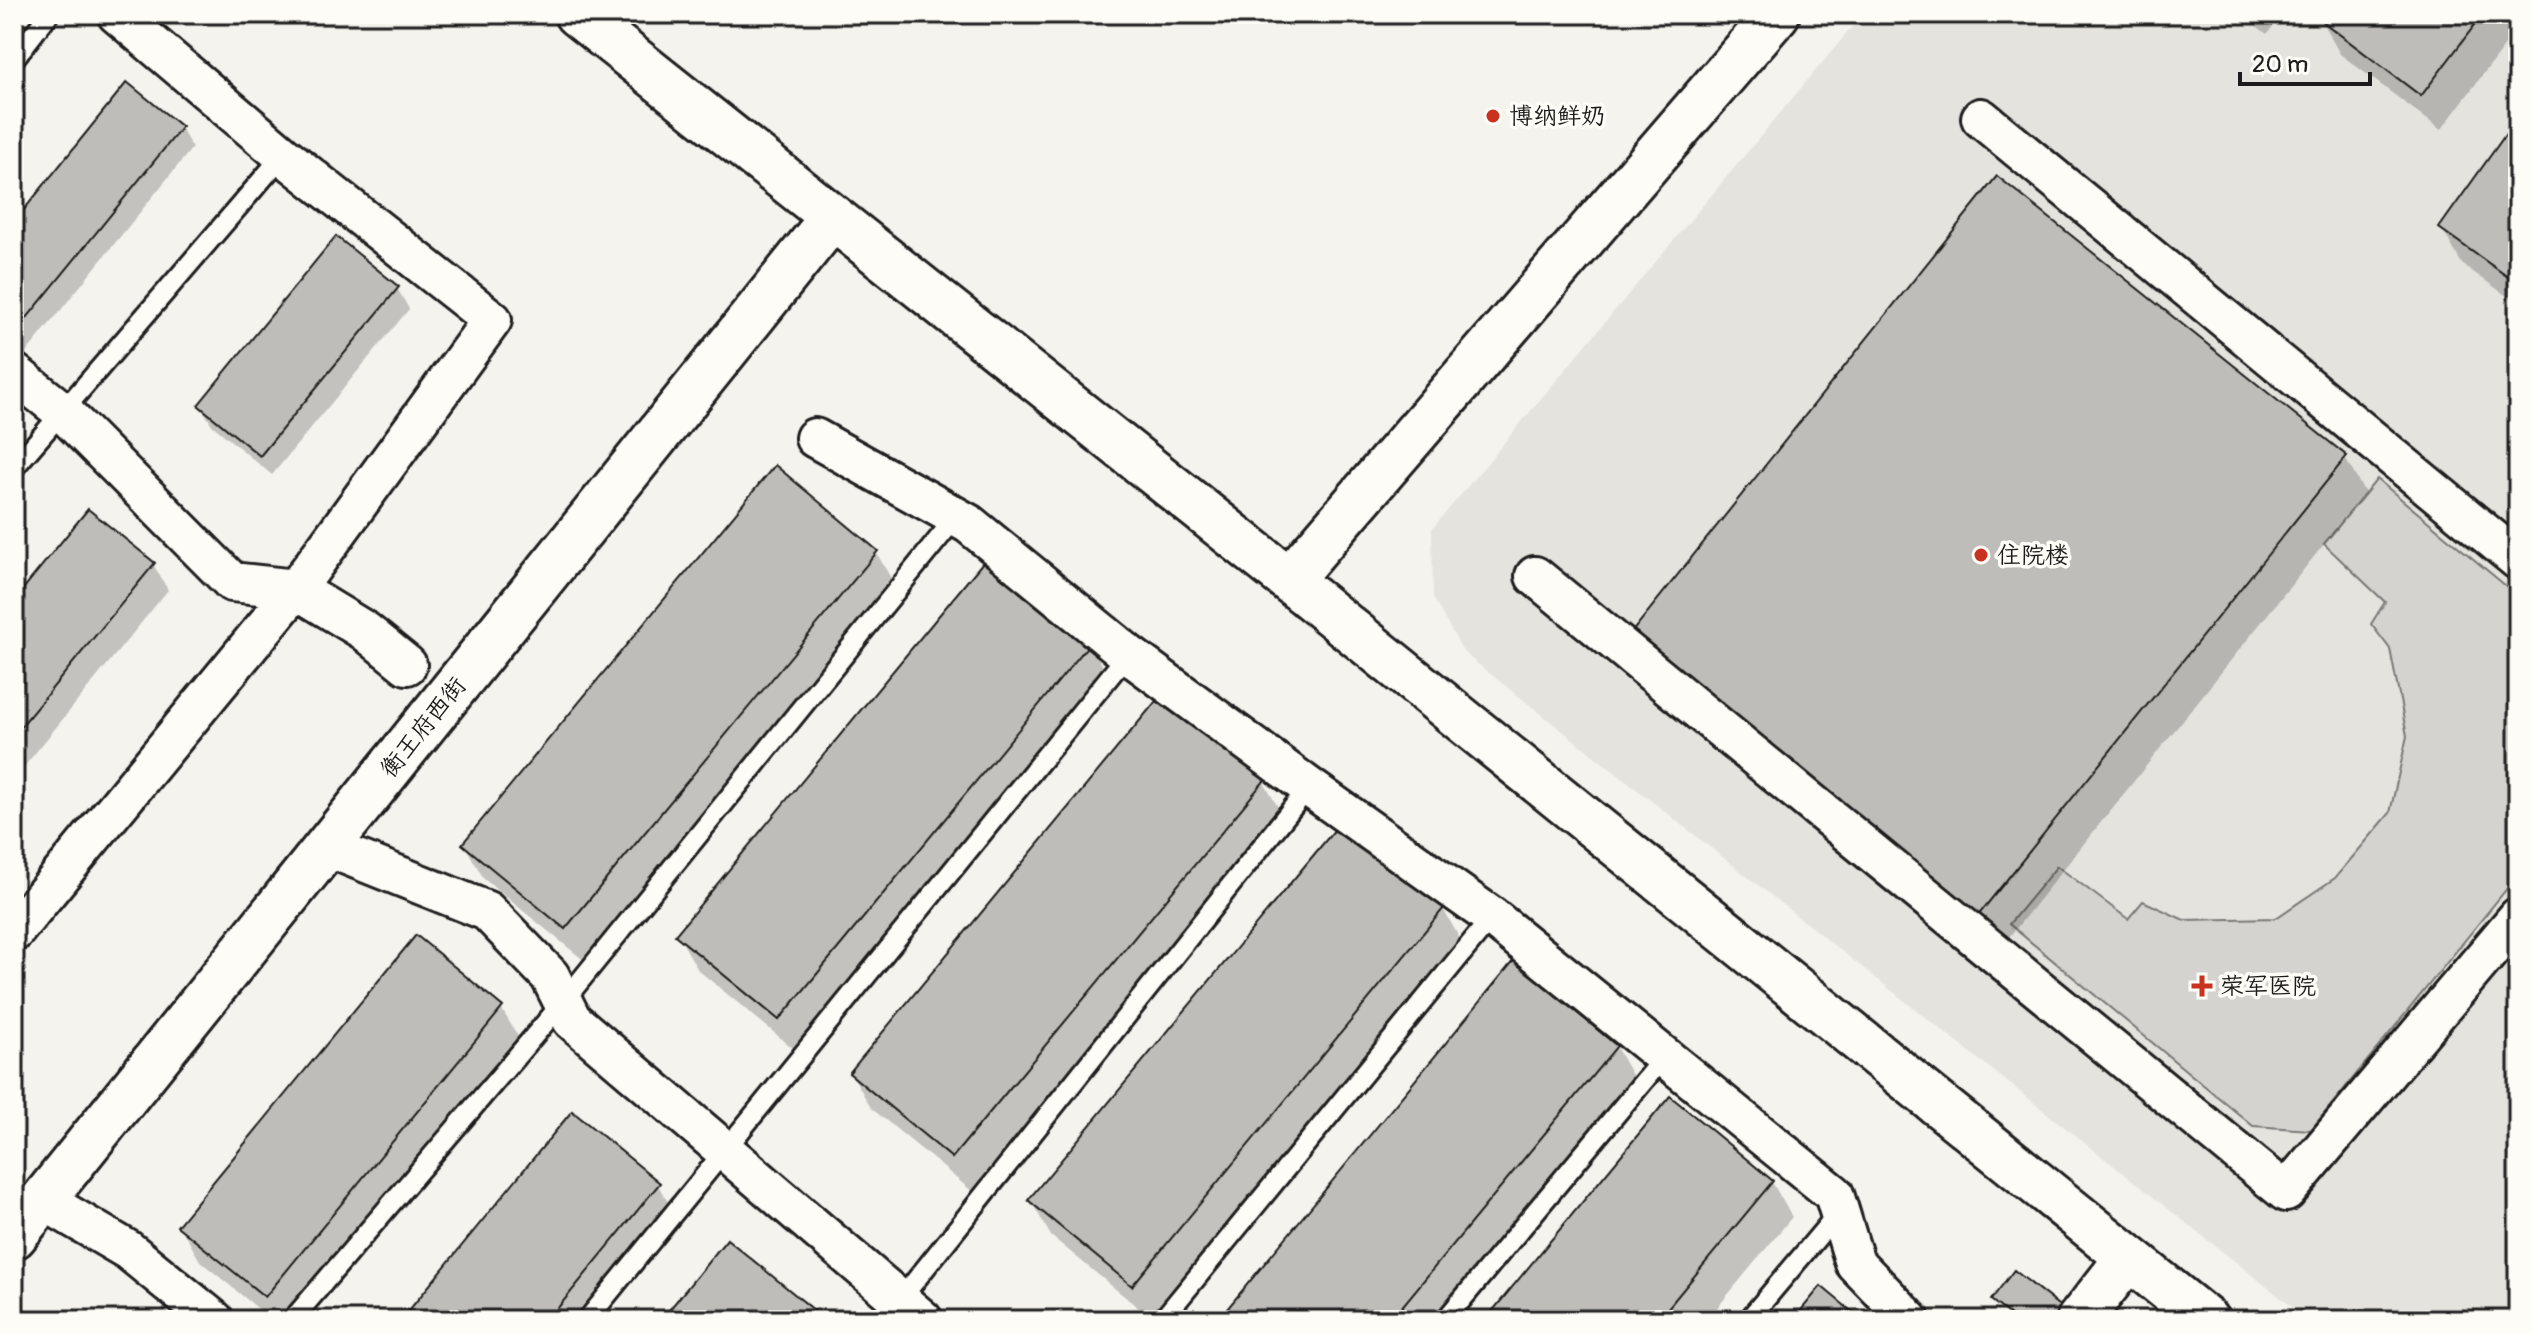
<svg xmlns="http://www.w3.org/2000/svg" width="2532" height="1334" font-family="Pangolin,'LXGW WenKai TC',sans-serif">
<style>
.built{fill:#e4e3de}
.green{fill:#d4d3cf;stroke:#787876;stroke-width:2}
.shadow{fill:#0003}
.building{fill:#bebdba;stroke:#1c1c1c;stroke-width:2}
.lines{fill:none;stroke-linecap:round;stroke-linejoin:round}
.service-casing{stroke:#1c1c1c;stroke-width:24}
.minor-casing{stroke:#1c1c1c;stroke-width:44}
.tertiary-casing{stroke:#1c1c1c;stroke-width:50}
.service{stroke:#fdfcf7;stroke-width:18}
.minor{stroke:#fdfcf7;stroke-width:38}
.tertiary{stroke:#fdfcf7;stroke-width:44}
.poi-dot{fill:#c8321e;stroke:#fdfcf7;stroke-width:3}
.labels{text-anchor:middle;stroke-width:7;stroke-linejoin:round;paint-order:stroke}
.poi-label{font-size:24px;fill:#1c1c1c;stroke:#fdfcf7;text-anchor:start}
.street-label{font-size:24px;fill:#1c1c1c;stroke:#fdfcf7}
</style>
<rect width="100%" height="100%" fill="#f4f3ee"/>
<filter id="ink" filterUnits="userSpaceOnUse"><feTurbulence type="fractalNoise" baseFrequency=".0125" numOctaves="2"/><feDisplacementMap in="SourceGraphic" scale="16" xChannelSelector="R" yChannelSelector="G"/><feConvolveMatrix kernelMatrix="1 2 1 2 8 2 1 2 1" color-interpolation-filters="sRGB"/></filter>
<g filter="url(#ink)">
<path class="built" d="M1863 14H2518V1320H2309L1464 653 1433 598 1432 529Z"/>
<path class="green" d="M2377 479 2518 596V875L2311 1130 2253 1126 2009 924 2057 866 2128 919 2143 901 2184 920 2276 918 2335 878 2390 813 2407 736 2390 649 2371 624 2385 602 2324 544Z"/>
<path class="shadow" d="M2241 14H2282L2267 34Z
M2324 14H2518V28L2441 130 2340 54 2320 19Z
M2518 121V304L2462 264 2442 229Z
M181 128 192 148 26 353 14 343V226Z
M397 288 409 309 272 475 212 425 200 405Z
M2345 458 2365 493 1985 967 1638 688 1618 653Z
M876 552 896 587 586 962 484 879 464 844Z
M153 564 168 590 14 779V603Z
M1089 643 1110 678 800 1054 698 970 678 935Z
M1263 781 1283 816 973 1192 871 1108 851 1073Z
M1443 909 1463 944 1152 1319 1051 1236 1031 1201Z
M501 1008 522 1043 294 1320H272L200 1261 180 1226Z
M1616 1047 1636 1082 1440 1320H1220Z
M1772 1182 1792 1217 1707 1320H1487Z
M658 1185 678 1219 596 1320H403Z
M813 1312 818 1320H663Z"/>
<path class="building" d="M2321 14H2483L2421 96 2318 18Z
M127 82 182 127 14 334V222Z
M2518 117V284L2439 228Z
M1997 176 2347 456 1964 933 1615 653Z
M336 236 399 287 260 456 198 405Z
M775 465 878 551 565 929 462 844Z
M88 509 155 563 14 735V600Z
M988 556 1091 642 779 1020 675 935Z
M1161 695 1265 780 952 1158 849 1073Z
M1341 822 1444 908 1132 1286 1028 1200Z
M416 935 503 1007 265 1297 177 1226Z
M1514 960 1617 1046 1391 1320H1218Z
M1670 1096 1773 1181 1658 1320H1485Z
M572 1111 660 1183 548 1320H401Z
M727 1239 815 1311 808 1320H661Z
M2014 1270 2077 1320H2016L1991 1300Z
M1821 1286 1862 1320H1793Z"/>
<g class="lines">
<g class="service-casing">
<path id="service" d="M14 59 49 14
M14 468 283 155
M292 1320 563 1002 956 517
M587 1320 1128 654
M884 1320 1309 787
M1162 1320 1492 917
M1445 1320 1663 1058
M1748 1320 1838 1213"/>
</g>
<g class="minor-casing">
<path id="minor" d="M1981 118 2518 560
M14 373 62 411 232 582 296 589 365 631 407 665
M815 438 969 524 1128 654 1309 787 1492 917 1834 1194 1855 1263 1910 1320
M1535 576 2286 1192 2518 917
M327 847 487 911 550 976 572 1020 923 1320
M14 932 296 589 492 320 283 155 117 14
M43 1200 128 1250 214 1320"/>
</g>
<g class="tertiary-casing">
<path id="tertiary" d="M577 14 1289 580 2206 1320
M1289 580 1777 14
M14 1236 832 218
M2079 1320 2128 1258"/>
</g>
<use href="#service" class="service"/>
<use href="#minor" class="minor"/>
<use href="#tertiary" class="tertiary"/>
</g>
</g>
<g class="poi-dot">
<circle cx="1493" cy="116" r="8"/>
<circle cx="1981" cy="555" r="8"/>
<path d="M2198 974h8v8h8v8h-8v8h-8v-8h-8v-8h8z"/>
</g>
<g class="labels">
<g class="poi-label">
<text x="1509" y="124">博纳鲜奶</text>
<text x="1997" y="563">住院楼</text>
<text x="2220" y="994">荣军医院</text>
</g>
<g class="street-label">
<text transform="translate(423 727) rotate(-51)" y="8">衡王府西街</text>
</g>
</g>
<rect width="2532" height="1334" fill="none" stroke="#fdfcf7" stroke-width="48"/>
<rect x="24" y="24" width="2484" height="1286" fill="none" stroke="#1c1c1c" stroke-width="3" filter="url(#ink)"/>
<path d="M2240 72v12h130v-12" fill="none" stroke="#1c1c1c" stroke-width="4"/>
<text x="2252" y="72" font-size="24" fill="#1c1c1c" stroke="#fdfcf7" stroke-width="6" paint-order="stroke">20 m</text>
</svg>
